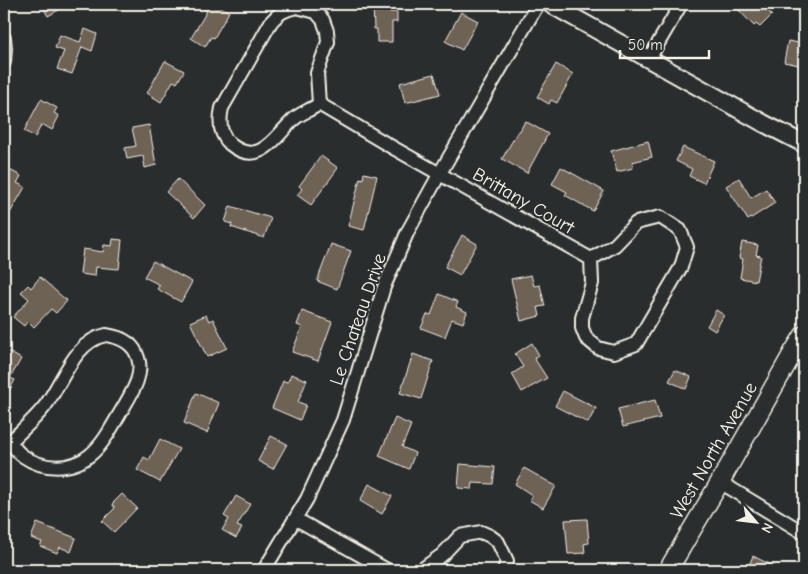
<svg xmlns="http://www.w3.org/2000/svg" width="808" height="574" font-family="'Comic Neue',sans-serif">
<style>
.building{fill:#6e6254;stroke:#f4f1e8}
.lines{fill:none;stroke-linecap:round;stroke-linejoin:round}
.minor-casing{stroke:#f4f1e8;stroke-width:16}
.tertiary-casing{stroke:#f4f1e8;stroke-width:20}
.secondary-casing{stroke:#f4f1e8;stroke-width:21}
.minor{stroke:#2a2d2e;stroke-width:12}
.tertiary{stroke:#2a2d2e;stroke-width:16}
.secondary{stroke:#2a2d2e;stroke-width:18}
.labels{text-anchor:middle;stroke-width:4;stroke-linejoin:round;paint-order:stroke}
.street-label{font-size:19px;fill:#f4f1e8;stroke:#2a2d2e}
</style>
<rect width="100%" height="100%" fill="#2a2d2e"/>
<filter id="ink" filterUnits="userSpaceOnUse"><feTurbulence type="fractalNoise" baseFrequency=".02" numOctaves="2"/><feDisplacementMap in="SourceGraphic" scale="10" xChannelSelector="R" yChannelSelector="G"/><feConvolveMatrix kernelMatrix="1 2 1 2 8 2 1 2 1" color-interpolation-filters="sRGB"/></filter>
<g filter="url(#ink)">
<path class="building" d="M41 4H69L48 16Z
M194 4H216L229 12 214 38 211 37 205 47 191 38 207 11Z
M733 4H762L772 15 760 27 756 24 754 26Z
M373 5H388V12H397V22H392V42H377V29H374Z
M461 12 478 21 462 50 445 41Z
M85 29 97 34 92 51 82 47 72 74 57 69 64 51 55 48 60 35 80 42Z
M788 41 804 44V66L784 62Z
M165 61 184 71 177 83 173 81 161 102 147 93Z
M556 64 573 74 557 103 551 100 549 104 537 97Z
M434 74 440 94 405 103 400 83Z
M41 99 57 108 54 113 59 116 52 130 42 124 35 137 24 131Z
M525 121 548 134 527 173 502 159 518 131H520Z
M149 125 156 165 145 168 143 156 127 159 125 148 136 146 132 128Z
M648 141 652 157 632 162 633 168 617 172 611 151Z
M683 147 714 161 704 183 689 176 692 169 676 161Z
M321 156 338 168 311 205 297 195 302 189 299 186Z
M4 167 21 176 17 183 25 187 10 213 4 209Z
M561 167 604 191 593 211 565 195 567 192 552 184Z
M364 173 377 176 364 230 348 226 360 178 363 179Z
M739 178 751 198 766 189 775 203 748 220 726 186Z
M178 179 205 205 194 218 166 192Z
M230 206 271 218 264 238 231 227 232 224 225 222Z
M462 235 477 244 460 275 445 267Z
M113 239 122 240 119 269 96 267 95 276 80 274 83 249 103 252 104 245 112 246Z
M742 242 758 245 756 255 761 256 756 281 740 278 743 259 739 258Z
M331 244 351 251 337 289 317 281Z
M153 261 192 282 181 302 157 289 160 285 144 277Z
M531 275 534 286 540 285 545 306 538 307 540 316 521 321 511 279Z
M40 277 67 301 56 313 51 309 34 327 28 321 24 326 13 317 29 299 21 292 28 285 31 288Z
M439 294 458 302 456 307 467 312 463 323 452 319 445 337 421 328 427 314 431 315Z
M716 310 724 315 715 331 707 326Z
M302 311 332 322 318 361 292 352 302 327 297 325Z
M206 315 209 321 213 319 227 348 207 357 190 322Z
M532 343 539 355 534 358 547 378 522 392 512 374 523 367 515 354Z
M4 349 21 359 10 378 15 380 4 400Z
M413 354 433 361 421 399 400 393Z
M675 370 691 377 686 389 669 381Z
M291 374 307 380 298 402 306 405 300 420 272 408 283 381 288 382Z
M563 391 596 408 588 423 555 406Z
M196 393 219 403 207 433 184 423Z
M655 400 660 418 623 427 618 409Z
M395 418 411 425 402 447 415 453 409 469 379 456Z
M271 436 287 444 273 469 258 461Z
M160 439 179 449 160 482 137 470 144 457 149 460Z
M460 464 495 467 493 484 473 483 472 489 458 488Z
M524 468 556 486 543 508 529 500 532 495 515 484Z
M369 484 392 496 382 514 360 501Z
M122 494 137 508 114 532 102 521 115 508 112 504Z
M236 496 250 504 237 526 242 528 236 538 222 530 229 519 224 516Z
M587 519 589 543 584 544 585 553 568 554 565 520Z
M37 523 76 538 71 552 60 547 57 553 40 546 42 542 31 538Z
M753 556 781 570H747Z"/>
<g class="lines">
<g class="minor-casing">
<path id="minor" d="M297 7 316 12 323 20 327 31 328 42 317 73 319 104C311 110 300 113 293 120 275 137 259 168 230 144 219 134 219 121 222 108L271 22C279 13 285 9 297 7Z
M4 38 5 48 4 62
M649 59 681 4
M319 104 390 146 591 259
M660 217 680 230 687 247 681 267 636 344 614 352 598 348 586 338 582 328V318L592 283 591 259 615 245 636 223Z
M106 335C120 337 134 343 138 358 144 375 131 394 123 408 114 423 104 444 90 455 71 471 43 470 23 456 18 453 14 447 10 442 22 430 35 419 45 406 63 382 74 341 106 335Z
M720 482 804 533
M296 519 387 570
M264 570 307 499 343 420 384 287 408 231 440 173 538 4
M421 570 442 555 460 536 481 532 490 536 498 542 507 561 504 570"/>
</g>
<g class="tertiary-casing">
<path id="tertiary" d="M550 4 763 123 804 144"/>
</g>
<g class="secondary-casing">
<path id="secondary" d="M668 570 720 482 794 351 804 335"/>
</g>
<use href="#minor" class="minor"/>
<use href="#tertiary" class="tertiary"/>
<use href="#secondary" class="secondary"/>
</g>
</g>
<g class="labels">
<g class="street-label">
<text transform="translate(524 200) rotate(30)" y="7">Brittany Court</text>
<text transform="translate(357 319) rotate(-71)" y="7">Le Chateau Drive</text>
<text transform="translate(713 450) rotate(-60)" y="7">West North Avenue</text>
</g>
</g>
<rect width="808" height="574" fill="none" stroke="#2a2d2e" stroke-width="20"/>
<rect x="10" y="10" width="788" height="554" fill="none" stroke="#f4f1e8" stroke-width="2" filter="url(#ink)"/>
<g transform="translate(756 522) rotate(118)" stroke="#2a2d2e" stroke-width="4" paint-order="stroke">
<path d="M0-4L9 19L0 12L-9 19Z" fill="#f4f1e8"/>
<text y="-8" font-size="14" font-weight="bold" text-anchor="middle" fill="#f4f1e8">N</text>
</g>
<path d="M620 50v8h89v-8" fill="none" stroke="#f4f1e8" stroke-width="2.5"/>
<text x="628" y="50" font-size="15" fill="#f4f1e8" stroke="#2a2d2e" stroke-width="4" paint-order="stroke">50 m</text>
</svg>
